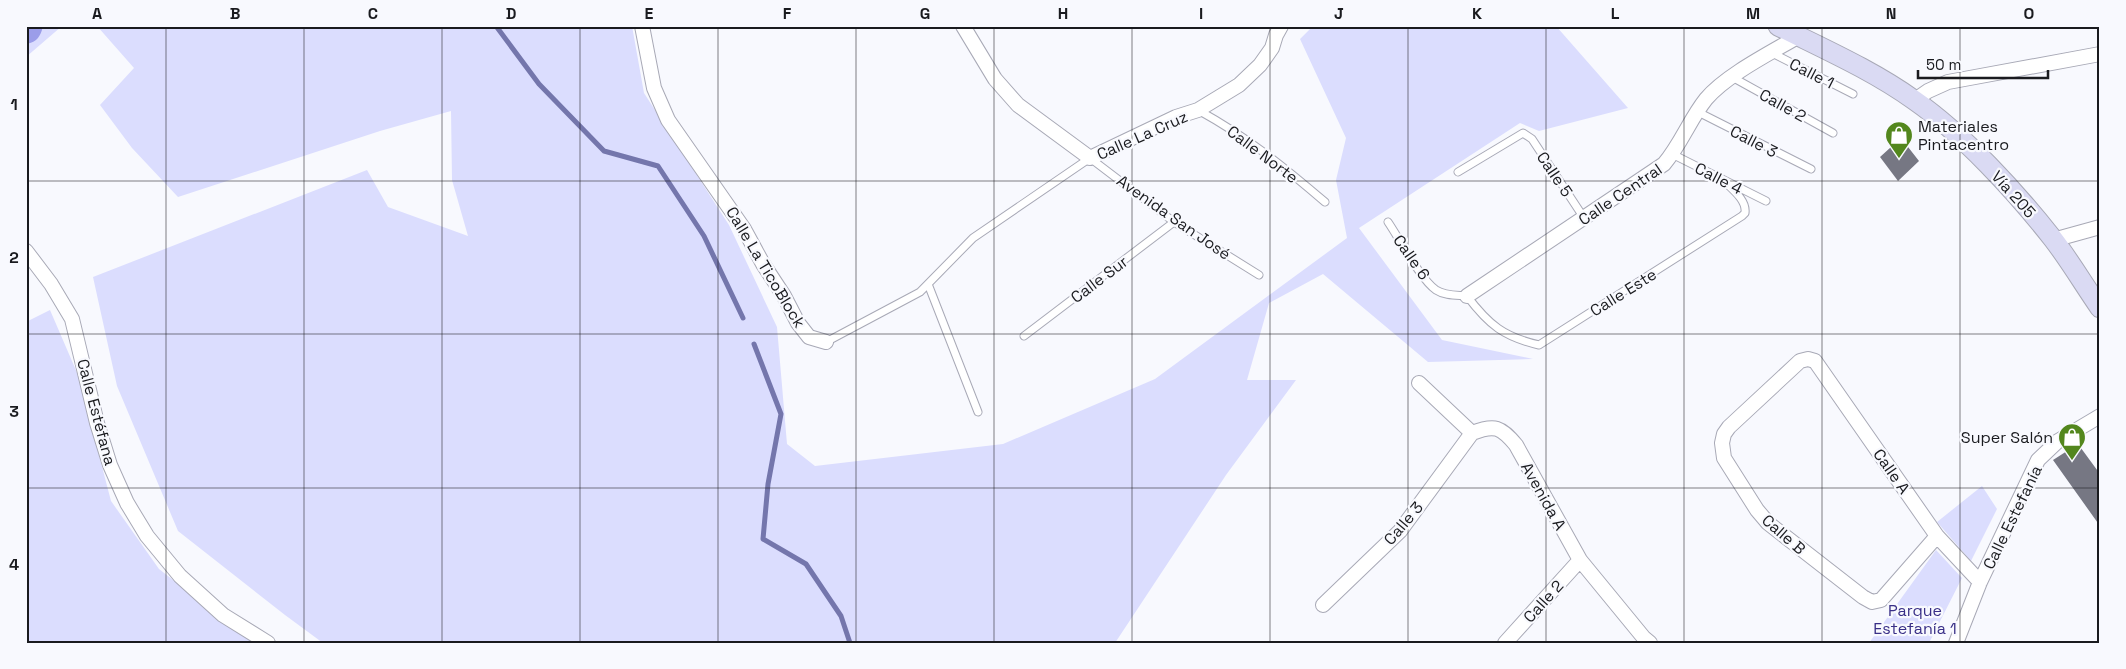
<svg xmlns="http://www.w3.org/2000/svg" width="2126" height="669" font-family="'Space Grotesk',sans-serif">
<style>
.green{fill:#dbddfe}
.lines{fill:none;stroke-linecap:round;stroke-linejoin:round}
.stream{stroke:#7476ac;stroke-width:5}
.river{stroke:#9b9de9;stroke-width:31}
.building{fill:#767783}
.lane-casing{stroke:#a8a9b6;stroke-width:9}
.street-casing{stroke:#a8a9b6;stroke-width:16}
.secondary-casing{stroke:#a8a9b6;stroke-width:21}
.lane{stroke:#fff;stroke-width:7}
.street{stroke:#fff;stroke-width:14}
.secondary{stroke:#dadaf3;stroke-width:19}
.grid{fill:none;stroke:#1a1b1f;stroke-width:1;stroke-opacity:0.55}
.labels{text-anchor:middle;stroke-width:4.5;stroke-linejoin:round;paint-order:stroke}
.street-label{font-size:16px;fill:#1a1b1f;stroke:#f8f9fe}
.poi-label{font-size:16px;fill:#1a1b1f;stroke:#f8f9fe;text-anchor:start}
.park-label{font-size:16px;fill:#392f87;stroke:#f8f9fe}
.neatline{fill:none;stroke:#1a1b1f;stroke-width:2}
.grid-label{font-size:16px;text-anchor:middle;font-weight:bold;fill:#1a1b1f}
</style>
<rect width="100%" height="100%" fill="#f8f9fe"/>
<path class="green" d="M26 26H62L26 57Z
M97 26H632L644 93 729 225 777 327 787 444 815 466 1003 444 1155 379 1347 238 1336 180 1346 138 1300 39 1313 26H1556L1628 108 1539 131 1520 123 1359 228 1442 340 1533 359 1428 362 1323 274 1269 303 1247 380H1296L1226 475 1115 643H323L285 615 178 531 117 386 93 277 367 170 388 207 468 236 452 180 451 111 380 131 178 197 132 148 100 105 134 68Z
M50 310 78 375 111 501 159 569 254 643H26V322Z
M1982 486 1997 509 1971 561 1937 522Z
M1936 550 1962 578 1929 643H1869Z"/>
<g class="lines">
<path class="stream" d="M496 26 539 84 604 151 658 166 704 236 743 318
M754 344 781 414 768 484 763 539 806 564 841 616 850 643"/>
<path class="river" d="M26 28 27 26"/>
</g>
<path class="building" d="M1901 138 1919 161 1898 181 1880 157Z
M2078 444 2100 474V526L2053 460Z"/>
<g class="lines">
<g class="lane-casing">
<path id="lane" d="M1772 53 1853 94
M1732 77 1833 133
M1198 110C1247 137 1283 166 1325 202
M1698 112 1811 169
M1672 154 1766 201
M1458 172 1523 133 1532 139 1584 218
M1388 222C1399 238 1421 280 1436 290 1445 296 1457 295 1467 296 1489 325 1504 337 1539 345L1742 216 1745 213C1747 199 1730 188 1721 178
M928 284 978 412
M1024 336 1174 222
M826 342 920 292 973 238 1090 158 1174 222 1259 275"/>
</g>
<g class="street-casing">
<path id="street" d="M642 26 654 88 668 120 744 229 763 264 784 296 798 323 809 337 826 342
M963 26 995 79 1018 105 1090 158 1176 117 1198 110 1239 85 1260 65 1272 48 1276 35 1281 26
M1915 100 1928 91 1948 82 2100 54
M2053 240 2100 227
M26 251 51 284 72 319 97 423 110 465 127 503 147 536 180 576 223 615 268 643
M1467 296 1664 164C1681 144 1690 119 1706 99 1726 75 1772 52 1799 36
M1419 383 1472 433C1495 424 1501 427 1516 445L1580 560 1644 638 1650 643
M1937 536 1881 600 1872 602 1863 597 1768 523 1757 510 1724 458 1722 443 1724 434 1729 427 1800 361 1808 359 1815 361 1937 536 1980 582
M1323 605 1400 531 1472 433
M1505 643 1580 560
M1956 643 1980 582 2038 460 2058 441 2100 416"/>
</g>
<g class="secondary-casing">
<path id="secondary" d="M1778 26C1824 49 1872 70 1914 100 1963 134 2016 192 2053 239 2070 261 2084 285 2100 308"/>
</g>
<use href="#lane" class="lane"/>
<use href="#street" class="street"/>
<use href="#secondary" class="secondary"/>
</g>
<path class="grid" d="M166 26V643M304 26V643M442 26V643M580 26V643M718 26V643M856 26V643M994 26V643M1132 26V643M1270 26V643M1408 26V643M1546 26V643M1684 26V643M1822 26V643M1960 26V643M26 181H2100M26 334H2100M26 488H2100"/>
<defs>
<g id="shop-pin" transform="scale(1.4375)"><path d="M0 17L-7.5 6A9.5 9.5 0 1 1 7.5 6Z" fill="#53871d" stroke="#f8f9fe"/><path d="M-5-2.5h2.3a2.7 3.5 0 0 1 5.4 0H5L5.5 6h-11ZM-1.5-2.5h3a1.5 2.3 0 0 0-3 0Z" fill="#fff"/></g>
</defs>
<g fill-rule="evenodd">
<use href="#shop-pin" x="1899" y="135"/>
<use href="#shop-pin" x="2072" y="437"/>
</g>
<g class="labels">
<g class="street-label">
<text transform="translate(1812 73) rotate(27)" y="6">Calle 1</text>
<text transform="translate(1783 105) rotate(29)" y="6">Calle 2</text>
<text transform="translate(1142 135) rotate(-24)" y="6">Calle La Cruz</text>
<text transform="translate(1754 141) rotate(27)" y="6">Calle 3</text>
<text transform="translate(1263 154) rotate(37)" y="6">Calle Norte</text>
<text transform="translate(1555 174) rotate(56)" y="6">Calle 5</text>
<text transform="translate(1719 178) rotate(27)" y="6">Calle 4</text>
<text transform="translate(1620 194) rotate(-34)" y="6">Calle Central</text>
<text transform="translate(2014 194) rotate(48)" y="6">Vía 205</text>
<text transform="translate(1174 217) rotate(35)" y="6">Avenida San José</text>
<text transform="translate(1412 257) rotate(55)" y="6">Calle 6</text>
<text transform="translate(766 267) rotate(59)" y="6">Calle La TicoBlock</text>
<text transform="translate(1099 279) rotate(-37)" y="6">Calle Sur</text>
<text transform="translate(1623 292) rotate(-32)" y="6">Calle Este</text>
<text transform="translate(97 412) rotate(75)" y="6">Calle Estéfana</text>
<text transform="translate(1892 471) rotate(55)" y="6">Calle A</text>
<text transform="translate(1544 496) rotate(61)" y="6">Avenida A</text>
<text transform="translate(2012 517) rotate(-64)" y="6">Calle Estefanía</text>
<text transform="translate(1403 523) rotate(-50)" y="6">Calle 3</text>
<text transform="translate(1784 534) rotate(41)" y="6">Calle B</text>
<text transform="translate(1543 601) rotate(-48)" y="6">Calle 2</text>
</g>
<g class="poi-label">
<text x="1918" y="132">Materiales<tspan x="1918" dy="18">Pintacentro</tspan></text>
<text x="2053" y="443" text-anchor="end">Super Salón</text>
</g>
<g class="park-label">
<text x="1915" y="616">Parque<tspan x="1915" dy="18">Estefanía 1</tspan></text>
</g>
</g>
<rect width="2126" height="669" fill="none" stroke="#f8f9fe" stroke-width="55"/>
<path d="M1918 70v8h130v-8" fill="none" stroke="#1a1b1f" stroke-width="2.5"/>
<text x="1926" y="70" font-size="15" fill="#1a1b1f" stroke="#f8f9fe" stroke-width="4" paint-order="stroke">50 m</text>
<rect x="28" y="28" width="2070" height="614" class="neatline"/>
<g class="grid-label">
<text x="97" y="19">A</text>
<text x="235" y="19">B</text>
<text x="373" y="19">C</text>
<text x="511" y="19">D</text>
<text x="649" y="19">E</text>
<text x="787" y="19">F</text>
<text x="925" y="19">G</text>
<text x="1063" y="19">H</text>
<text x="1201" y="19">I</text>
<text x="1339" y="19">J</text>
<text x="1477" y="19">K</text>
<text x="1615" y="19">L</text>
<text x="1753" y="19">M</text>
<text x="1891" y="19">N</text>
<text x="2029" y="19">O</text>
<text x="14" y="110">1</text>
<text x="14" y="263">2</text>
<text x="14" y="417">3</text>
<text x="14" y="570">4</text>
</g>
</svg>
